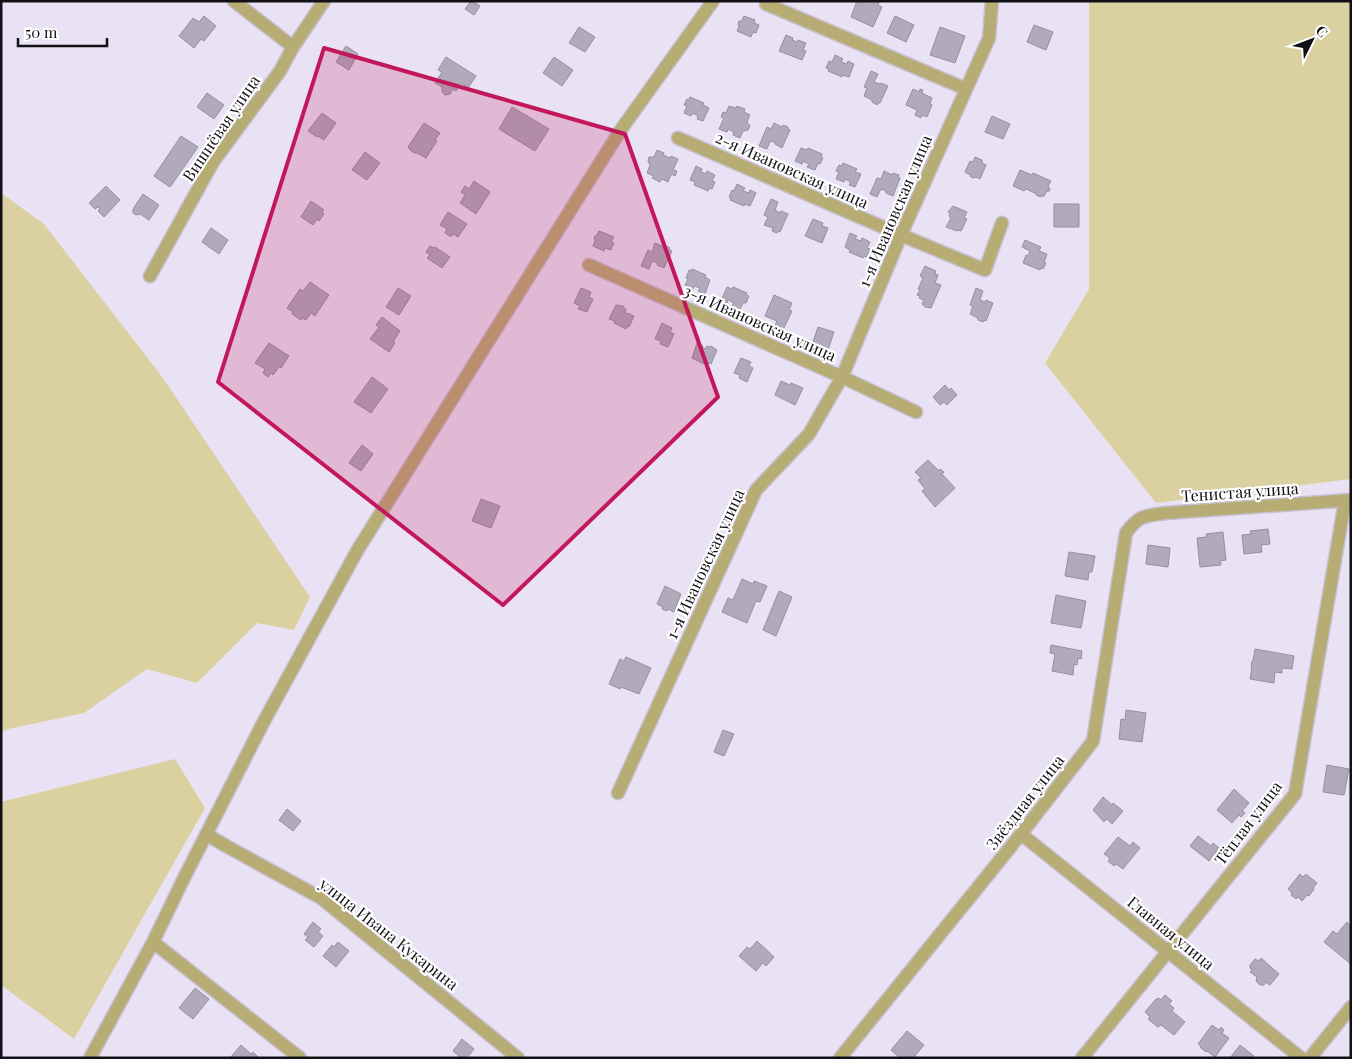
<svg xmlns="http://www.w3.org/2000/svg" width="1352" height="1059" font-family="'Playfair Display',serif">
<style>
.green{fill:#dbd1a0}
.building{fill:#b0aabb;stroke:#958fa0}
.lines{fill:none;stroke-linecap:round;stroke-linejoin:round}
.minor-casing{stroke:#c7c0d0;stroke-width:15}
.minor{stroke:#b8ac75;stroke-width:12}
.marked{fill:#c2185b;fill-opacity:0.2;stroke:#c2185b;stroke-width:4;stroke-linejoin:round}
.labels{text-anchor:middle;stroke-width:4.5;stroke-linejoin:round;paint-order:stroke}
.street-label{font-size:16px;fill:#121016;stroke:#fff}
</style>
<rect width="100%" height="100%" fill="#e9e2f4"/>
<path class="green" d="M1089 1H1351V479L1156 503 1045 363 1089 289Z
M1 193 44 224 163 378 310 597 294 630 257 623 197 683 147 669 84 713 8 729 1 733Z
M175 759 205 808 74 1039 1 985V802Z"/>
<path class="building" d="M471 1H473L480 6 474 15 465 9Z
M857 1H879L878 5 882 7 873 27 851 17Z
M204 16 216 26 204 41 201 39 194 48 179 36 193 18 199 22Z
M744 16 755 20 754 23 759 25 756 33 753 32 751 37 737 31 739 26 738 24 739 21H742Z
M895 16 914 25 906 42 887 33Z
M1034 25 1053 32 1046 50 1027 42Z
M579 27 595 37 585 52 569 43Z
M940 27 965 36 955 63 930 55Z
M786 35 793 38 792 40 797 42 798 40 806 43 803 50 806 51 802 60 779 51Z
M346 46 358 54 349 70 336 62Z
M835 55 843 59 841 62 847 64 848 61 854 64 849 77 843 75 842 77 828 71 829 69 826 68 829 61 832 62Z
M446 57 476 76 468 88 461 83 456 91 453 89 450 94 445 95 442 92V87L435 83 442 72 438 70Z
M554 57 573 70 562 86 543 73Z
M871 71 878 74 874 82 880 84 881 83 888 86 880 103H878L877 105 872 102V100L864 96 867 88 864 87Z
M913 89 919 92 920 89 923 90 922 93 932 98 930 104 932 105 927 117 922 115 921 118 915 115 917 110 906 105Z
M207 93 224 105 214 119 197 107Z
M690 97 704 103 703 105 709 108 703 121 697 119 698 116 693 113 691 116 684 113 687 106 684 105 687 99 689 100Z
M729 106 736 108 737 106 745 109 744 112 750 115 747 122 750 126 748 130 743 131 740 138 733 135 734 132 728 129 727 132 719 129 724 118 721 117 723 112 726 113Z
M512 107 549 129 535 151 499 129Z
M322 113 336 123 324 140 318 136 317 137 308 131Z
M992 116 1010 124 1003 139 985 132Z
M424 123 440 133 435 140 437 141 426 158 417 153H414L410 150 408 147Z
M774 123 782 127 783 125 788 127V129L790 130 782 148 775 144 776 143 770 141 767 149 759 146 767 127 771 129Z
M181 136 198 147 170 187 154 176Z
M801 148 807 150 808 148 822 154 821 157 823 158 820 164 818 163 815 170 807 167 809 164 803 161 802 164 795 161Z
M657 150 664 153 663 155 670 158 671 156 678 159 673 170 677 171 675 176 671 174 668 182 662 179 660 182 652 178 654 176 647 173 650 165 648 161 649 157H654Z
M365 152 380 163 367 180 352 170Z
M975 157 982 160V163L986 165 980 179 976 177 973 178 971 177 970 175 965 172 970 161 973 162Z
M843 163 857 169 855 172 861 174 855 187 849 185 851 182 845 179 844 182 836 179 839 172 836 171 839 165 842 166Z
M696 166 702 169 701 172 706 174 707 171 715 175 712 181 715 182 712 189 709 188 708 191 694 185 695 182 690 180Z
M1020 170 1032 175 1033 173 1051 181 1048 186 1050 189 1049 191 1046 192 1044 196H1042L1041 197 1036 195 1037 194 1026 189 1024 191 1013 186Z
M884 171 892 175 893 173 899 175 898 177 900 178 893 196 886 193V191L881 189 877 197 870 194 877 178 881 179Z
M474 181 490 192 476 214 460 203 465 195 461 192 465 186 469 189Z
M737 184 745 188 743 191 749 193 750 190 756 193 750 206 745 204 744 206 730 200 731 198 729 197 732 190 734 191Z
M106 186 120 200 104 217 98 211 100 209 98 207 95 209 89 203Z
M143 194 159 205 149 220 140 214 136 215 133 213V209Z
M771 199 778 202 775 210 780 213 781 211 788 214 780 232 778 231 777 233 772 231 773 228 764 225 768 217 764 215Z
M311 201 324 210 322 212 324 214 319 221 317 219 313 225 301 217Z
M1054 204H1079V227H1054Z
M953 206 967 212 964 218 967 219 961 231 958 230 957 231 946 227 951 218 949 216 950 214 948 212Z
M448 212 467 224 458 237 453 234 451 237 445 233 447 229 440 225Z
M813 219 823 223 822 226 828 228 822 243 805 236Z
M211 228 228 240 219 254 202 242Z
M599 231 614 237 611 242 614 243 611 250 605 248 604 251 593 246 595 241 594 238 595 236 597 235Z
M850 233 857 236 855 239 861 241 862 238 870 242 867 248 870 249 867 257 864 256 863 258 849 252 850 250 845 247Z
M1025 240 1041 247 1039 251 1047 254 1044 263H1046L1043 269 1041 268 1040 270 1023 263 1026 255 1028 256 1030 251 1022 247Z
M655 243 664 247 665 245 670 248 669 250 672 251 664 268 657 265 658 263 652 261 649 269 641 266 648 250 652 252Z
M430 246 434 248 435 247 450 257 442 268 427 258 430 255 426 252Z
M925 266 936 271 935 274 938 275 935 283 941 285 931 308 925 307 922 304 924 300 919 298 920 296 917 295 920 290 918 289 923 278 920 276Z
M692 269 706 275 705 277 710 280 705 294 698 291 700 288 694 286 693 289 685 285 688 279 686 278 689 270 691 271Z
M310 282 329 295 315 316 311 313 306 320 302 318 301 320 292 314 293 312 287 308 300 289 303 291Z
M727 287 732 289 733 287 747 293 746 295 749 296 746 303H743L740 309 732 306 734 303 728 300 727 303 721 301Z
M398 288 411 296 399 315 386 307Z
M581 288 591 292 589 297 593 299 587 312 578 309 580 306 574 303Z
M976 288 983 291 980 300 985 302 986 300 993 303 986 321 984 320 983 322 978 320V318L970 314 973 306 970 305Z
M774 295 792 303 789 310 792 311 782 332 774 328 777 321 765 316Z
M616 305 623 306 626 310 625 313 628 314V313L634 316 629 327 628 326 626 329 614 323 615 321 609 319Z
M382 317 400 331 393 342 395 343 389 352 370 339 379 327 376 325Z
M662 323 672 328 670 332 674 334 668 347 660 344 661 341 655 339Z
M818 327 834 332 828 350 812 345Z
M269 343 289 356 281 368 279 367 273 375 271 373 268 377 263 373 265 369 255 363Z
M697 343 703 346 702 347 705 349 707 346 709 347 711 346 717 350 711 364 705 362 704 364 692 358Z
M741 358 751 362 749 366 753 368 747 382 739 378 740 375 734 373Z
M372 377 388 389 371 413 354 402Z
M781 381 790 385 791 383 803 388 795 405 775 395Z
M945 385 949 390 951 388 957 395 947 405 944 402 940 405 933 397Z
M362 445 373 454 361 471 349 463Z
M928 460 939 471 940 469 944 472 942 474 955 488 935 507 922 491 925 489 918 480 921 478 915 472Z
M481 499 500 506 491 528 472 521Z
M1268 529 1270 544 1261 545 1262 552 1244 554 1242 535 1251 534 1250 531Z
M1223 532 1226 560 1220 561 1221 565 1200 567 1197 538 1207 537 1206 534Z
M1148 545 1170 548 1168 567 1146 564Z
M1069 552 1095 556 1092 572H1089L1088 580 1065 576Z
M742 579 753 584 754 581 767 586 760 602 756 601 747 623 722 612 728 598 733 600Z
M665 586 681 594 674 612 668 609 667 611 662 609 663 607 657 604Z
M779 591 792 597 776 636 763 630Z
M1056 595 1086 601 1081 628 1051 623Z
M1051 645 1082 651 1081 659 1078 658 1077 665 1074 664 1073 675 1052 671 1055 654 1050 653Z
M1255 649 1294 656 1292 669 1282 668V673L1275 672 1274 683 1250 679 1252 667H1251L1252 661H1253Z
M626 657 651 668 639 694 621 687 620 689 609 684 620 659 624 661Z
M1126 710 1146 713 1142 742 1119 739 1121 719 1125 720Z
M723 730 734 734 724 756 714 752Z
M1327 765 1349 769 1344 795 1323 792Z
M1234 789 1249 803 1242 811 1245 813 1241 817 1239 815 1232 823 1217 810Z
M1103 797 1112 805 1113 803 1123 811 1112 824 1107 819 1104 822 1093 810Z
M287 809 301 821 293 831 279 820Z
M1198 836 1211 846 1213 843 1219 848 1209 861 1190 846Z
M1118 837 1130 846 1133 842 1140 848 1123 869 1116 864 1114 866 1108 861 1110 858 1104 854Z
M1300 874 1303 877 1306 874 1317 883 1313 888 1314 889 1309 896 1307 895 1302 901 1298 897 1296 899 1291 895 1292 893 1288 889Z
M313 922 321 929 318 932 323 936 314 947 305 940 308 937 304 934Z
M1347 922 1351 926V964L1324 942 1333 931 1337 934Z
M757 941 774 957 766 966 763 963 756 971 739 956 747 947 750 949Z
M338 942 349 951 336 967 323 956 332 945 334 947Z
M1261 958 1279 974 1270 985 1266 982 1264 985H1260L1256 981 1257 977 1250 972 1252 970 1250 968V965L1255 959 1259 961Z
M195 988 209 999 193 1019 179 1008Z
M1165 995 1172 1001 1169 1004 1174 1008 1172 1011 1185 1022 1174 1035 1161 1025 1158 1027 1148 1019 1150 1017 1145 1012 1156 999H1157L1159 998 1161 1000Z
M1212 1025 1219 1030 1221 1027 1224 1030 1222 1033 1229 1038 1215 1057 1207 1051 1206 1052 1200 1047 1201 1046 1198 1044Z
M907 1031 924 1045 913 1058H900L891 1050Z
M462 1039 474 1049 467 1058H461L453 1051Z
M241 1045 251 1054 253 1052 258 1057V1058H230Z
M1240 1045 1254 1056 1253 1058H1230Z"/>
<g class="lines">
<g class="minor-casing">
<path id="minor" d="M234 1 293 47
M766 4 966 89
M678 138 901 235 985 270 1002 223
M589 265 842 377 916 412
M150 276 213 162 280 71 293 47 324 1
M618 793 756 490 809 434 842 377 901 235 989 38 992 1
M206 834 226 846 321 898 518 1058
M1021 834 1301 1058
M153 942 300 1058
M90 1058 153 942 183 880 263 723 357 551 620 131 713 1
M840 1058 1021 834 1093 741 1126 533C1139 515 1144 516 1166 513L1351 500
M1082 1058 1295 794 1345 501
M1310 1058 1351 1007"/>
</g>
<use href="#minor" class="minor"/>
</g>
<path class="marked" d="M324 48 625 134 718 397 503 605 218 382Z"/>
<g class="labels">
<g class="street-label">
<text transform="translate(221 128) rotate(-56)" y="6">Вишнёвая улица</text>
<text transform="translate(792 170) rotate(24)" y="6">2-я Ивановская улица</text>
<text transform="translate(895 211) rotate(-67)" y="6">1-я Ивановская улица</text>
<text transform="translate(760 323) rotate(24)" y="6">3-я Ивановская улица</text>
<text transform="translate(1240 492) rotate(-4)" y="6">Тенистая улица</text>
<text transform="translate(705 564) rotate(-65)" y="6">1-я Ивановская улица</text>
<text transform="translate(1025 802) rotate(-52)" y="6">Звёздная улица</text>
<text transform="translate(1248 823) rotate(-53)" y="6">Тёплая улица</text>
<text transform="translate(1171 933) rotate(39)" y="6">Главная улица</text>
<text transform="translate(389 934) rotate(38)" y="6">улица Ивана Кукарина</text>
</g>
</g>
<rect width="1352" height="1059" fill="none" stroke="#121016" stroke-width="5"/>
<g transform="translate(1312 40) rotate(48)" stroke="#ffffff" stroke-width="4" paint-order="stroke">
<path d="M0-4L9 19L0 12L-9 19Z" fill="#121016"/>
<text y="-8" font-size="14" font-weight="bold" text-anchor="middle" fill="#121016">С</text>
</g>
<path d="M18 38v8h89v-8" fill="none" stroke="#121016" stroke-width="2.5"/>
<text x="25" y="38" font-size="15" fill="#121016" stroke="#ffffff" stroke-width="4" paint-order="stroke">50 m</text>
</svg>
